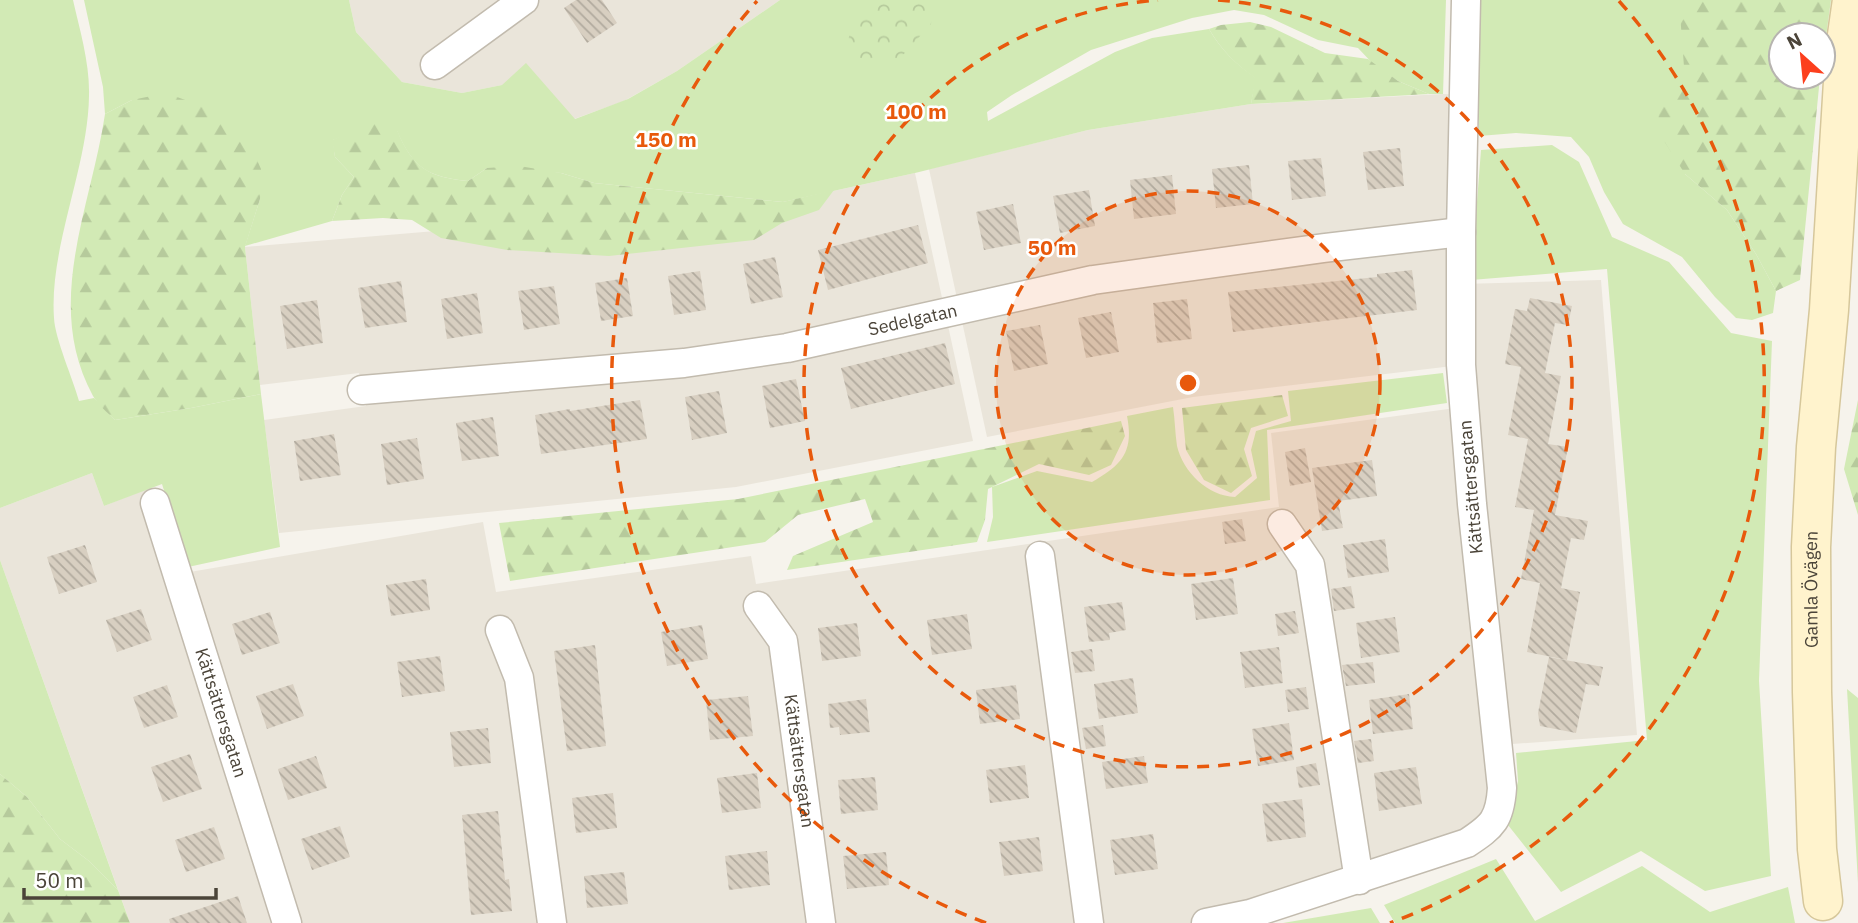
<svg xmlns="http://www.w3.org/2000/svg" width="1858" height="923" font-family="'IBM Plex Sans',sans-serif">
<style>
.residential{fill:#eae5da}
.green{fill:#d2eab5}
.forest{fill:url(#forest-firs)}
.park{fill:url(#park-crowns)}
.building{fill:url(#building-back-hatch)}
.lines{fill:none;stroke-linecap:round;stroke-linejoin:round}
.minor-casing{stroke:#c2bbae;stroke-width:31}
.secondary-casing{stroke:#d6c79b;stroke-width:41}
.minor{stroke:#fff;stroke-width:28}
.secondary{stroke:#fff3cd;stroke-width:38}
.ring{fill:none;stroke:#e8590c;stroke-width:3.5;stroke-dasharray:12 9}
.labels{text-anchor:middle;stroke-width:5;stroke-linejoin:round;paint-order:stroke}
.street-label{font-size:18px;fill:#4b4439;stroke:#fff}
.centre{fill:#e8590c;stroke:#fff;stroke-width:3.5}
.ring-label{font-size:21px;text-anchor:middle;font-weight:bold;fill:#e8590c;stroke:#fff;stroke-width:5;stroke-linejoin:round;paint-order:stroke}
</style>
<defs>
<pattern id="forest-firs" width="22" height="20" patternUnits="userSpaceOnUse" patternTransform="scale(1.75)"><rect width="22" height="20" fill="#d2eab5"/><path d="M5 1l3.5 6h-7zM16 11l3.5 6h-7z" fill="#b6ca9c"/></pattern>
<pattern id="park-crowns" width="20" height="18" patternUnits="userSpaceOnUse" patternTransform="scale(1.75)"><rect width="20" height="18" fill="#d2eab5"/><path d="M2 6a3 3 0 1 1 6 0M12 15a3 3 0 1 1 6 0" fill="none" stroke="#b6ca9c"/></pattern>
<pattern id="building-back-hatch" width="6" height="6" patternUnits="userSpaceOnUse" patternTransform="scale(1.75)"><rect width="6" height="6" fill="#d8cfc1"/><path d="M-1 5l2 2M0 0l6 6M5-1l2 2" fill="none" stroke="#b1aa9e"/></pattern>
</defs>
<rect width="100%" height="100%" fill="#f6f3ec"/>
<path class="residential" d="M349 0H780L677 71 624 101 574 119 502 85 462 93 402 82 356 32Z
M1443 94 1463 95 1462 284 1601 280 1637 735 1498 745 1491 827 1206 923H130L0 560V508L92 473 104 506 151 487 178 574 483 522 496 592 751 556 756 584 1279 507 1271 433 1463 407 1461 365 1193 397 987 437 929 169 1088 130 1251 104Z
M915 173 973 441 736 487 279 533 264 420 366 406 359 373 260 385 245 247 783 202Z"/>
<path class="green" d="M0 0H73C80 31 90 64 89 96 88 168 49 247 54 318 55 339 73 379 79 401L94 398 115 420 191 408 261 394 280 547 188 567 162 484 104 506 92 473 0 508Z
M84 0H349L356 32 402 82 462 93 502 85 526 63 575 119 628 99 677 71 780 0H1446L1443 94H1429L1398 81 1375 66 1358 48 1318 40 1264 15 1234 10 1192 18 1091 50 1012 95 987 112 988 121 1115 52 1152 38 1209 29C1221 50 1236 64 1256 78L1251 104 1088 130 915 173 783 202 594 183 561 173 487 168 468 181C428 177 413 168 397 131L349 134 333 140 335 157 354 177 342 195 332 221 245 246 260 199 132 100 105 114 103 87Z
M1479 0H1688L1685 174 1727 210 1756 254 1776 291 1773 313 1752 320 1736 318 1715 297 1682 257 1623 224 1604 192 1589 157 1571 137 1516 133 1479 136 1477 43Z
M1552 145 1579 162 1612 237 1669 262 1731 333 1772 341 1759 681 1771 876 1705 891 1641 851 1561 892 1508 825 1518 781 1516 753 1647 740 1607 269 1471 280 1481 150Z
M1443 373 1447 403 1267 430 1270 500 987 542 993 517 992 487 1037 471 1092 482C1122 465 1134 452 1127 416L1173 407C1175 420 1175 433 1177 446 1183 472 1208 496 1235 497L1257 478 1251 450 1256 431 1291 421 1288 391Z
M0 560 118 890 89 861 60 839 27 797 0 774Z
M1847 689 1858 698V883Z
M1496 859 1535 921 1642 866 1710 912 1788 887 1795 923H1395L1384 905Z
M1371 908 1380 923H1283Z"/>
<path class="forest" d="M1679 0H1831L1823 58V35H1781V77H1820L1800 280 1776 291 1756 254 1727 210 1685 174 1657 130 1662 86 1685 80Z
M1250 22 1271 27 1325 53 1368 59 1398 81 1429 94 1251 104 1255 78C1236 64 1221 50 1209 29L1221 25Z
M166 93 210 109 242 127 261 169 260 199 245 247 261 394 191 408 115 420C108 413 98 405 93 396 43 304 91 208 105 114L132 100Z
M377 121 397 130C413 168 428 177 468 181L487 168 519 166 561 173 594 183 783 202 834 190 819 210 782 223 754 240 609 256 507 250 441 238 412 220 383 218 332 221 342 195 354 177 335 157 332 140Z
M1282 395 1288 416 1251 428 1244 449 1252 476 1231 493 1204 480 1186 450 1182 408Z
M1858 400V515L1844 469Z
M1121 421 1125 436 1111 465 1089 475 1039 464 988 489 985 520 977 542 787 570 793 556 873 522 865 499 798 515 765 542 510 581 499 523 738 499Z
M0 774 27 797 60 839 89 861 118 890 130 923H0Z"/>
<path class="park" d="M872 0H933L931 24 902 56 881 66 857 57 848 41 854 16Z"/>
<path class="building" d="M576 0H602L617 23 587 43 564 8Z
M1400 148 1404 186 1368 190 1363 152Z
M1321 158 1326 196 1292 200 1288 161Z
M1249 165 1253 204 1216 208 1212 169Z
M1172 175 1176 214 1134 219 1130 180Z
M1089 190 1095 226 1060 233 1053 196Z
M1013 204 1021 243 984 250 976 212Z
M918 225 928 263 828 290 818 250Z
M775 257 783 297 751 304 743 264Z
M1412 270 1417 310 1233 332 1228 292 1377 277V274Z
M700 271 706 310 674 315 668 276Z
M627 278 633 316 601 321 595 283Z
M401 281 407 322 365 328 358 288Z
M554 286 560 324 524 330 518 291Z
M477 293 483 333 447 339 441 299Z
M1530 298 1572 306 1568 325 1555 323 1545 373 1561 376 1548 444 1568 447 1555 515 1588 521 1584 540 1571 538 1561 588 1580 592 1567 660 1527 652 1540 583 1521 579 1534 510 1515 507 1528 439 1508 435 1521 367 1505 364 1515 309 1527 311Z
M1187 299 1192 339 1157 343 1153 303Z
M317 300 323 343 287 349 280 306Z
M1111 312 1119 352 1086 358 1078 318Z
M1040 325 1048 364 1014 371 1006 331Z
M945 343 955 384 851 409 841 368Z
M796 379 805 421 770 428 762 386Z
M719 391 727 433 692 440 685 397Z
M640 400 647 439 541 454 535 415 570 409V411Z
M493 417 499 456 462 461 456 423Z
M334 434 341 475 300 481 294 441Z
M417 438 424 479 387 485 381 444Z
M1305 448 1311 482 1290 486 1285 452Z
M1372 460 1377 496 1338 501 1343 528 1322 531 1312 468Z
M1242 519 1246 541 1225 544 1222 522Z
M1385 539 1389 572 1348 578 1343 545Z
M85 545 97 582 59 594 47 557Z
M1233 578 1238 614 1196 620 1191 584Z
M426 579 430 610 391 616 386 585Z
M1351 586 1355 608 1334 611 1331 589Z
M1122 602 1126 630 1109 633 1110 640 1089 642 1084 607Z
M141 609 152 640 117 652 106 620Z
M1295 611 1299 633 1278 636 1275 614Z
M270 612 280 643 242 655 232 624Z
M967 614 972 649 932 655 927 620Z
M1395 617 1400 652 1361 658 1356 623Z
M857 623 861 656 822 661 818 628Z
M702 625 708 659 667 666 661 632Z
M595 645 606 746 567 751 554 651Z
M1279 647 1283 683 1245 688 1240 652Z
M1092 649 1095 671 1075 673 1071 652Z
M440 656 445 691 402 697 397 662Z
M1549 657 1603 667 1599 686 1586 684 1576 733 1540 726 1538 713Z
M1373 662 1375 683 1346 686 1342 665Z
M1133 678 1138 713 1099 719 1094 684Z
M293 684 304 716 267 729 256 696Z
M167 685 178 717 144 728 133 697Z
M1016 685 1020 719 980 724 976 690Z
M1306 687 1309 709 1288 712 1285 690Z
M1409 694 1413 729 1373 734 1369 700Z
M748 696 753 736 710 740 706 700Z
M866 699 870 732 840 735 839 727 830 728 828 704Z
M1289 723 1294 760 1258 766 1252 729Z
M1103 725 1106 746 1086 749 1082 728Z
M488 728 491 763 454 767 450 732Z
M1371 739 1374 761 1358 763 1354 741Z
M190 754 202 789 163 802 151 767Z
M316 756 327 788 288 800 278 769Z
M1144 756 1148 783 1106 789 1102 762Z
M1316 763 1320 785 1299 788 1296 767Z
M1025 765 1029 798 990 803 986 770Z
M1416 767 1422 804 1379 811 1374 773Z
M757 773 761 808 722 813 717 778Z
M875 777 878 810 841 814 838 780Z
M613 793 617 828 576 833 572 798Z
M1302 799 1306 837 1267 842 1262 804Z
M498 811 505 880 509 879 512 911 471 915 462 815Z
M340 826 350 857 312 870 301 839Z
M214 827 225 859 186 872 175 840Z
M1153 834 1158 869 1115 875 1110 840Z
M1039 837 1043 871 1004 876 999 842Z
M767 851 770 885 729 890 725 856Z
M886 852 889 885 847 889 843 856Z
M624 872 628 904 587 908 584 876Z
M238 896 247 923H170L169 919Z"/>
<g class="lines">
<g class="minor-casing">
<g id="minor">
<path d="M435 65 524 0"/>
<path id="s1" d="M362 390 684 363 787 348 1093 280 1324 248 1461 232"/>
<path id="s2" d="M155 503 287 923"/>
<path d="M1282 524 1310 565 1359 880"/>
<path d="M1040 556 1089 923"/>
<path id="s3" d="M758 606 783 641 821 923"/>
<path d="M500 630 519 678 552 923"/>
<path d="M1206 923 1250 914 1467 843C1493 826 1500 819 1502 788L1472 504 1461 365V232L1466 0"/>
</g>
</g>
<g class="secondary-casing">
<g id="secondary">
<path id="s4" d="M1823 901 1817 849 1812 692 1811 547 1816 447 1829 310 1845 49 1852 0"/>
</g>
</g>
<use href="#minor" class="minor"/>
<use href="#secondary" class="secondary"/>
</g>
<circle cx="1188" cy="383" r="192" fill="#e8590c" fill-opacity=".12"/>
<g class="ring">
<circle cx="1188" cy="383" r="192"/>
<path d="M1218 0A384 384 0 1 1 1158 0"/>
<path d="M986 923A576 576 0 0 1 757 1M1619 1A576 576 0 0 1 1390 923"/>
</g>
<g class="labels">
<g class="street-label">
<text dy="6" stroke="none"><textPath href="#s1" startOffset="556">Sedelgatan</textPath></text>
<text transform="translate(1471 487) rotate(-95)" y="6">Kättsättersgatan</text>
<text dy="6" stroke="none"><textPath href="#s4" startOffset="312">Gamla Övägen</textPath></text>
<text dy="6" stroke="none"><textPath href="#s2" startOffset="220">Kättsättersgatan</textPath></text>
<text dy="6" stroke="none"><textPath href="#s3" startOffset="164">Kättsättersgatan</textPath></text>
</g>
</g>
<circle cx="1188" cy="383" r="10" class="centre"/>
<g class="ring-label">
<text x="916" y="119">100 m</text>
<text x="666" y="147">150 m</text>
<text x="1052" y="255">50 m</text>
</g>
<g transform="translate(1802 56) rotate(333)"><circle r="33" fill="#ffffff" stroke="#b7b4b0" stroke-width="2"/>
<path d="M0-5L12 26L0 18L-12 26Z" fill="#fc3f1d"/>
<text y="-10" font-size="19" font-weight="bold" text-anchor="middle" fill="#4b4439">N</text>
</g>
<path d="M24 888v10h192v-10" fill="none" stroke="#4b4439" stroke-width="3.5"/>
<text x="35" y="888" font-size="21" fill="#4b4439" stroke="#ffffff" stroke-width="5" paint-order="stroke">50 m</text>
</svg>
